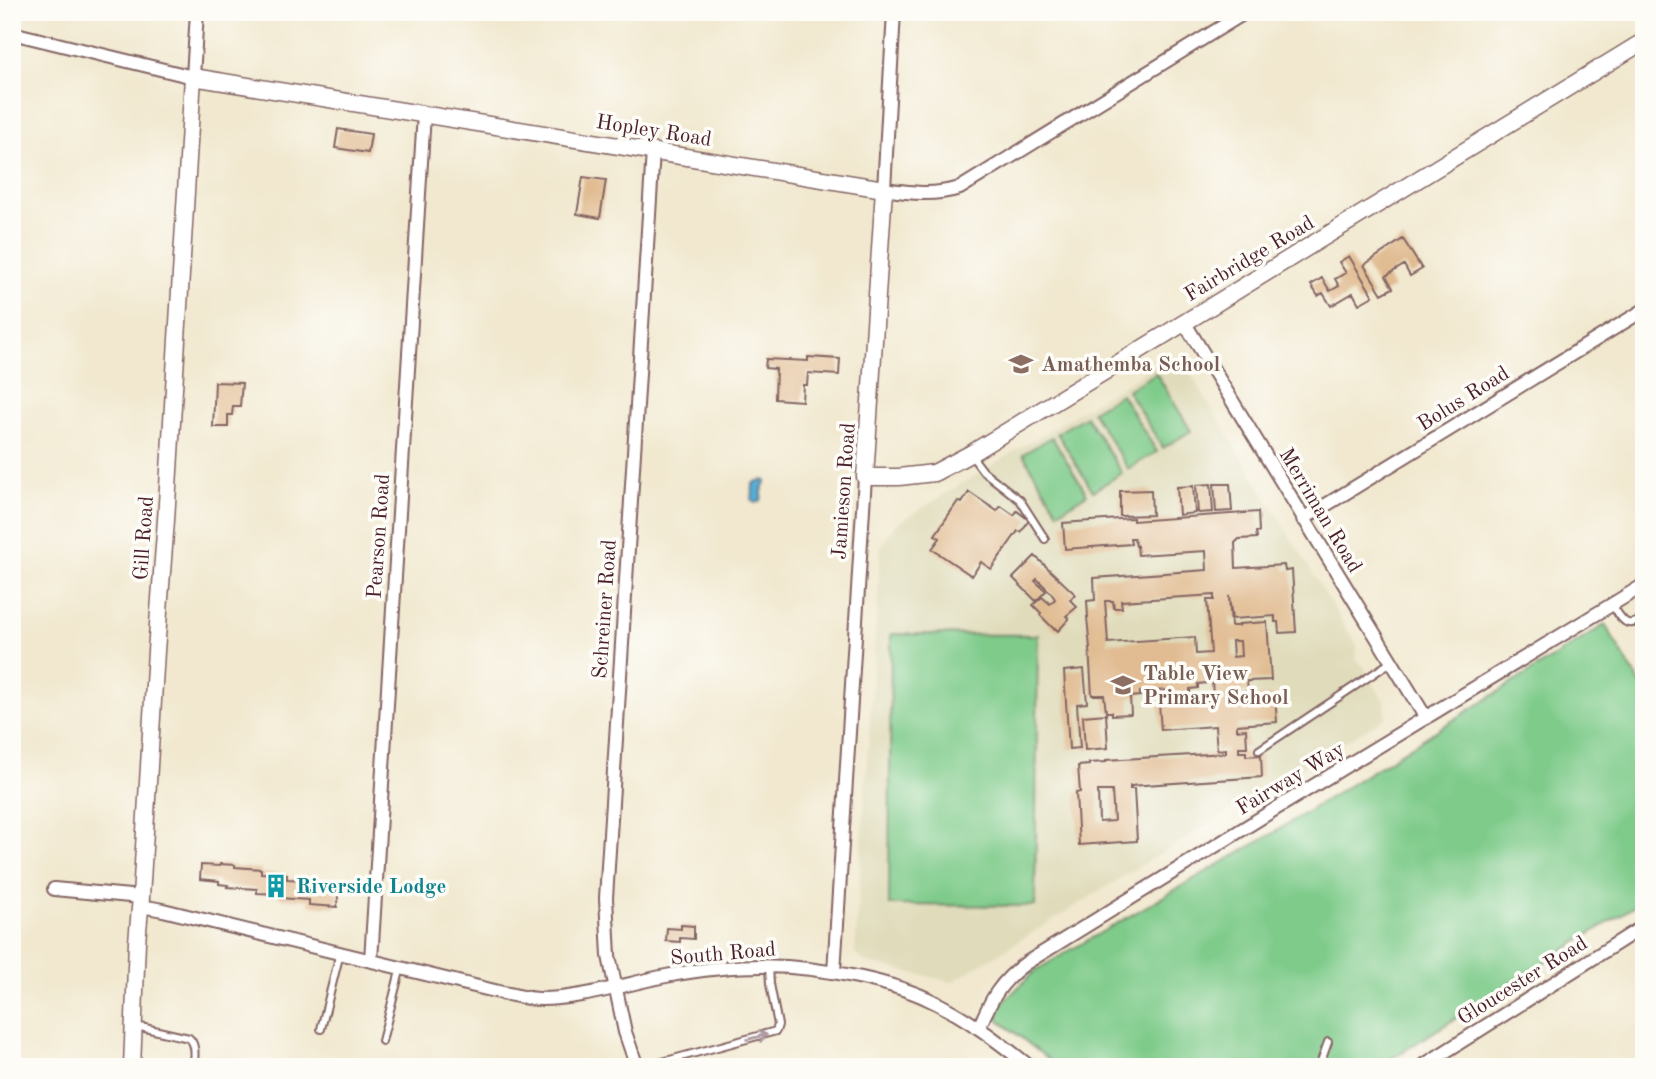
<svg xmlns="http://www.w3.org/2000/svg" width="1656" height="1079" font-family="'Old Standard TT',serif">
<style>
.built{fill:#e0dcbb}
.green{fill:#7ecb8a;stroke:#64755a;stroke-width:2}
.water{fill:#57afd4;stroke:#506780;stroke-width:2}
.building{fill:#e1bc92;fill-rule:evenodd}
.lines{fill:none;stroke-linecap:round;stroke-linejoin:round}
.service-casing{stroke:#846564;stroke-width:10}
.minor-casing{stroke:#846564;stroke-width:16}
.tertiary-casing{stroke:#846564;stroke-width:19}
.service{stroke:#fff;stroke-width:6}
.minor{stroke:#fff;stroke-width:12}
.tertiary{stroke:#fff;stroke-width:16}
.oneway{stroke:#ae9aa0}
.labels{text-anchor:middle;stroke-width:7;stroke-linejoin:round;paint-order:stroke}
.street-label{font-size:21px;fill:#4a1f2b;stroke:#fdfcf7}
.education-label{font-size:21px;font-weight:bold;fill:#785e54;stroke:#fdfcf7;text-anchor:start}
.culture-label{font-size:21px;font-weight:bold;fill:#0d838f;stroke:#fdfcf7;text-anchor:start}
</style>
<rect width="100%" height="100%" fill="#fdfcf7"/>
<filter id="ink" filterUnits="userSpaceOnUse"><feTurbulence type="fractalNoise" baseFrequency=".0143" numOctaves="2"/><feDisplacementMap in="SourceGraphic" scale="14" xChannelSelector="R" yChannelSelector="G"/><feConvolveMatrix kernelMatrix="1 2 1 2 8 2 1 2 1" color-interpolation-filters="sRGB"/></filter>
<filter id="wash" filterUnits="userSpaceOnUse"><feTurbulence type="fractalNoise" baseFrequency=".00686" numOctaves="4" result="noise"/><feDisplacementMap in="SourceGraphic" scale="28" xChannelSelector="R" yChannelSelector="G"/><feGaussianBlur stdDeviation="1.57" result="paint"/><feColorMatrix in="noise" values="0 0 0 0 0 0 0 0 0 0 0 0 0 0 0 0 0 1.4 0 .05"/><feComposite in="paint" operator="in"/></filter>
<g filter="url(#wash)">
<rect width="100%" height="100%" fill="#f1e8cf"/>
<path class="built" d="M1168 357 1182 360 1357 646 1356 659 1363 666 1385 703 1386 717 1241 804 952 982 865 962 855 954 881 545 895 525Z"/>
<path class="green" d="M1156 373 1191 431 1163 448 1127 390Z
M1121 394 1157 452 1128 469 1092 411Z
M1086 416 1122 473 1093 491 1057 433Z
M1052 437 1087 494 1058 512 1023 454Z
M1605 625 1644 690V900L1378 1067H1058L999 1020 997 1008 1036 970 1270 835Z
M891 634 1038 635 1035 906 889 905Z"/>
<path class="water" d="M762 480 766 481V483L763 486 761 500 755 503 752 500 753 484 755 482Z"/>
<g id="blocks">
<path class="building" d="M338 129 371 134 368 153 335 148Z
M583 177 606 180 600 218 577 214Z
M1403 239 1422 269 1410 276 1404 265 1386 276 1393 288 1382 294 1364 265Z
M1349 256 1373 296 1359 304 1353 293 1331 306 1323 293 1318 296 1311 285 1322 278 1330 291 1339 286 1335 279 1346 273 1339 262Z
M808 357 840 359 839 375 808 373 807 385H803L802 401 775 399 776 369 765 368 766 359 808 361Z
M215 382 242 383 240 406H233L232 415H228V427H213Z
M1211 484 1213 512 1198 513 1196 485Z
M1214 484H1230L1232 511 1216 512Z
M1193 486 1195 513 1179 515 1177 487Z
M1151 490 1152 515 1120 516V491Z
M969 492 997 511 1001 506 1014 515 1017 511 1029 520 1021 532 1018 531 991 569 981 562 972 576 932 549 940 538 935 535 958 501 962 503Z
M1258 512 1259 532H1256L1257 538 1239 539 1235 543 1236 568 1284 565 1285 571 1292 570 1296 632 1279 633 1278 622H1275V616L1232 619 1229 596 1231 626H1239V624L1267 622 1271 680 1247 681 1248 691 1239 692 1240 698 1275 696 1277 722 1237 725V730L1246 729 1247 747H1239V752H1246V756L1261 755 1262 777 1130 786V789H1134L1137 841 1079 845 1076 793 1080 792 1078 766 1089 765V763L1106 762V760L1226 753V749L1217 750 1215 726 1161 730 1159 704 1213 700 1212 676 1209 673H1206L1207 683 1198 684V688L1190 689V694L1170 695 1169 690 1140 692V696L1130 697 1131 714 1112 715V712H1106L1104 695H1092L1089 648H1090L1087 617H1088L1087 601 1095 600 1094 578 1207 570 1206 551 1138 555 1137 546H1136L1134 538H1130L1131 544 1065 549 1063 523 1133 518V521ZM1214 595V600H1207L1211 653 1196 654 1195 637 1108 643 1105 601H1113L1114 608H1122L1121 601ZM1232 641H1240L1241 656 1233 657ZM1098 791H1112L1114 821 1099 822Z
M1035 556 1075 594 1070 600 1077 607 1066 616 1069 619 1058 631 1055 628 1054 629 1040 615 1041 613 1033 605 1042 597 1050 604 1055 599 1051 593 1037 579 1035 581 1046 591 1036 601 1013 578Z
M1084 669 1087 703 1077 704 1080 748 1069 749 1064 671Z
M1106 714 1108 748 1085 750 1083 716Z
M220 864 235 865V867L261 869V873L287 874V879L312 880V885L339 887 337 907 309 905V900L279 898V894L257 893V889L227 887 228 885 219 884V881L200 879 201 865 220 866Z
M681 925 694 926V939L680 938V942L666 941 667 928 681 929Z"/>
</g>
</g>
<g filter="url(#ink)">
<use href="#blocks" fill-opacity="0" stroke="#846564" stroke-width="2"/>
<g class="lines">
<g class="service-casing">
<path id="service" d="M971 455 983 471 1020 500 1045 539
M1612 605C1623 620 1625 630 1644 618
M1259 750 1391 662
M136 1026 189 1038C197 1045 194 1057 194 1067
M321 1029 340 953
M382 1041 401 967
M644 1067 776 1031 778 1025 770 984 769 966
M1319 1067 1328 1042"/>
</g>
<g class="minor-casing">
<path id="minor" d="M894 12 884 189C911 193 933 196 960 188L1246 12
M12 33 193 77 197 12
M1184 322 1426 718
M1303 519 1644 310
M54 889 141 897
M141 906 163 910 503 993C515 995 528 999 540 999 583 999 624 984 666 976 737 963 791 962 862 978 884 983 907 989 928 999 965 1016 998 1041 1030 1067
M371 960 424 114
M834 972 865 477
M979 1028C991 999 1000 982 1026 963L1272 811 1644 585
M637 1067 625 1032 609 956 606 898 653 151
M1421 1067 1644 926"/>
</g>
<g class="tertiary-casing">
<path id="tertiary" d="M132 1067 137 942 141 897 156 651 166 520 193 77 884 189 865 477H899L934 473 970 454 1644 41"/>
</g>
<use href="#service" class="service"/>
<use href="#minor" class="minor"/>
<use href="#tertiary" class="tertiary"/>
</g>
<defs><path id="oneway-shaft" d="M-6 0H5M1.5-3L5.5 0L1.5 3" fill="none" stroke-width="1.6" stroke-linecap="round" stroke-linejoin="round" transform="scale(1.75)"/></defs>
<use class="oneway" href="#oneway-shaft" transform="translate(757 1037) rotate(-14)"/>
</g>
<defs>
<g id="school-bare" transform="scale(1.89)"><path d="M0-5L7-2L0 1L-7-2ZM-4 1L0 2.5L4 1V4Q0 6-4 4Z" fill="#8d6e63" stroke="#fdfcf7" stroke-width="2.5" paint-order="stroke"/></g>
<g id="building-bare" transform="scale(1.89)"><path d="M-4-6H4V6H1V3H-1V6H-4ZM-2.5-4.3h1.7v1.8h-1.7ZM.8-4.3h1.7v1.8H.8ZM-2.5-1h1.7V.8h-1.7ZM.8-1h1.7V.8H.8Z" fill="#0f9aa8" stroke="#fdfcf7" stroke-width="2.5" paint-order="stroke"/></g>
</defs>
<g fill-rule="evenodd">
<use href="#school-bare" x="1021" y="364"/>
<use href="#school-bare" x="1123" y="685"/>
<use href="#building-bare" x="276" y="886"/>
</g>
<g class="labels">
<g class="street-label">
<text transform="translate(654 130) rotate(9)" y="7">Hopley Road</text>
<text transform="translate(1249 258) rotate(-31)" y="7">Fairbridge Road</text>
<text transform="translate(1463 398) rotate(-32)" y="7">Bolus Road</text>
<text transform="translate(843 491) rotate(-86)" y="7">Jamieson Road</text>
<text transform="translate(1321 510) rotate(59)" y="7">Merriman Road</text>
<text transform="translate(378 536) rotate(-86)" y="7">Pearson Road</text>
<text transform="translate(143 538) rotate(-86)" y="7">Gill Road</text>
<text transform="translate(604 609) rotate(-86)" y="7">Schreiner Road</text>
<text transform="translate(1290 778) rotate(-31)" y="7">Fairway Way</text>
<text transform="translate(723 953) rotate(-5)" y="7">South Road</text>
<text transform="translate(1522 980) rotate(-32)" y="7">Gloucester Road</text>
</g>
<g class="education-label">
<text x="1041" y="371">Amathemba School</text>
<text x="1143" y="680">Table View<tspan x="1143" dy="24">Primary School</tspan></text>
</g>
<g class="culture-label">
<text x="296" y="893">Riverside Lodge</text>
</g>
</g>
<rect width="1656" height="1079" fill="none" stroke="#fdfcf7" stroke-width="42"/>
</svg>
